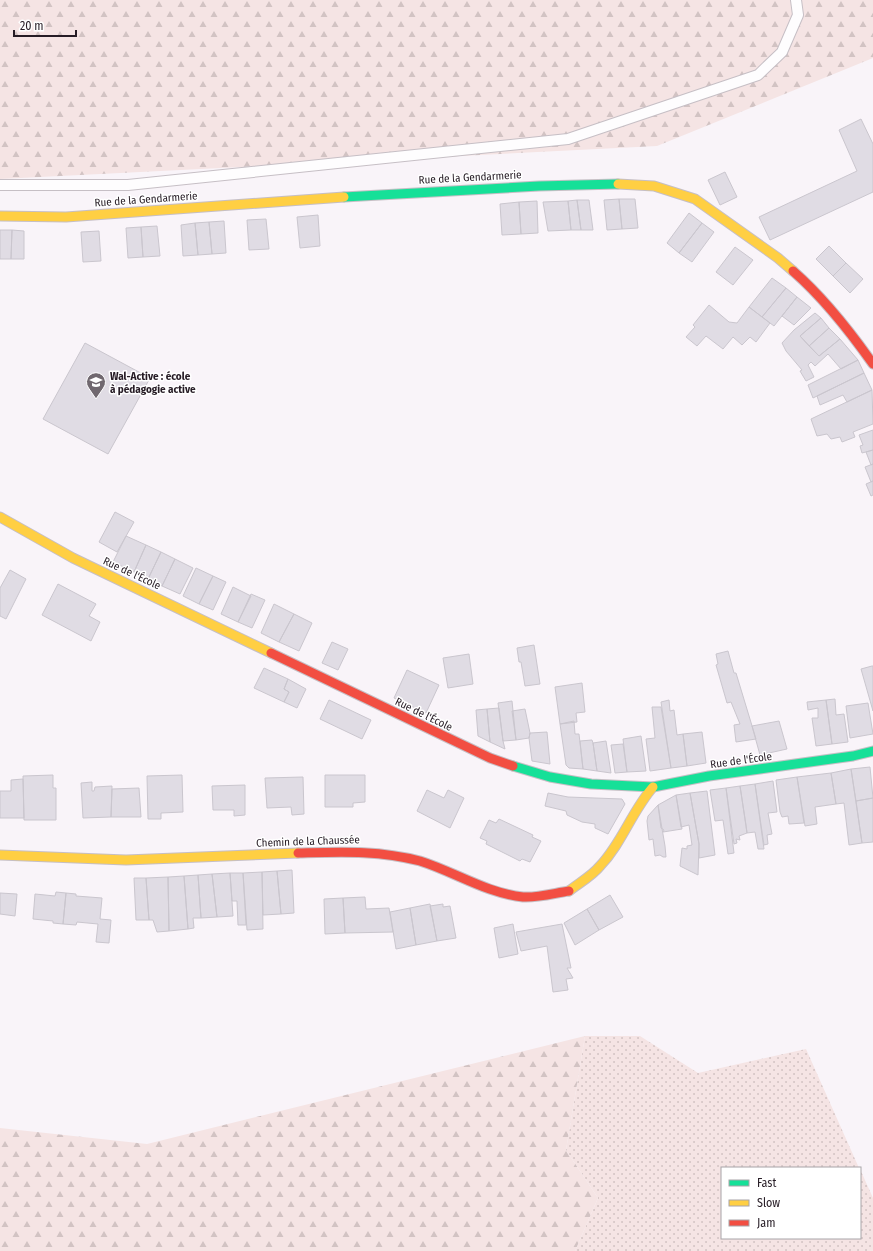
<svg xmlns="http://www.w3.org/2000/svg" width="873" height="1251" font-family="'Fira Sans Condensed',sans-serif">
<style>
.grass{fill:url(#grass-dots)}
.forest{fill:url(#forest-firs)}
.building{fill:#e0dce4;stroke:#cac6ce}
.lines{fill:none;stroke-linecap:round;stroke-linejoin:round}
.lane-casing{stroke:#c6bfc5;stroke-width:12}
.fast-casing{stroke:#c6bfc5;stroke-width:11}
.slow-casing{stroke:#c6bfc5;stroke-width:11}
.jam-casing{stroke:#c6bfc5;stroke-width:11}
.lane{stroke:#fefdfe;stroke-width:10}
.fast{stroke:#16e098;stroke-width:9}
.slow{stroke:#ffcf43;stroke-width:9}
.jam{stroke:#f24e42;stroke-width:9}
.labels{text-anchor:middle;stroke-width:3;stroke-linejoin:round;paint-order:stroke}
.street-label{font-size:11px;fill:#261c25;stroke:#fff}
.poi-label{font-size:11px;font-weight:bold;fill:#261c25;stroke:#fff;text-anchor:start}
</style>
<defs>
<pattern id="grass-dots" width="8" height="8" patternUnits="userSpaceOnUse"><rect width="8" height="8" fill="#f5e4e4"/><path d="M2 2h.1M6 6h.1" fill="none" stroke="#d2c3c3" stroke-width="1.8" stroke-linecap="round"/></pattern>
<pattern id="forest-firs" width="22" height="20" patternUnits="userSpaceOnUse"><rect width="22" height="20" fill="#f5e4e4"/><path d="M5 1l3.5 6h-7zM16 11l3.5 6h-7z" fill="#d2c3c3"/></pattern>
</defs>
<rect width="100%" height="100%" fill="#f9f4f9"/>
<path class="grass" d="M585 1036H640L698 1073 806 1049 859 1168H722V1238H860V1169L873 1198V1251H575L598 1198 566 1150Z"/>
<path class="forest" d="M0 0H873V58L657 146 0 179Z
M585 1036 566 1150 598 1198 575 1251H0V1128L147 1144Z"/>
<path class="building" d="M861 119 873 144V192L770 240 759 217 857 171 839 130Z
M725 172 737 197 720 205 708 180Z
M619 199 622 229 607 230 604 200Z
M619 199H635L638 228 622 229Z
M577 200 581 230H571L568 201Z
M577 200H589L593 230H581Z
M537 201 538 233 521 234 519 202Z
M568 201 571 230 548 231 543 202Z
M519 202 521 234 502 235 500 204Z
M689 213 702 223 679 253 667 243Z
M318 215 320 246 300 248 297 217Z
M266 219 269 249 249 250 247 220Z
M224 221 226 253 212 254 209 222Z
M209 222 212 254 198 255 195 223Z
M195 223 198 255 183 256 181 225Z
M702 223 714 232 692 262 679 253Z
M157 226 160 256 143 257 141 227Z
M141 227 143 257 128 258 126 228Z
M0 230H12L11 259H0Z
M12 230 24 231V259H11Z
M99 231 101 261 83 262 81 232Z
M829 246 846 263 833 276 816 259Z
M735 247 753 260 733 285 716 272Z
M846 263 863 279 850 293 833 276Z
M772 278 786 288 762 317 749 307Z
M786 288 797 297 774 326 762 317Z
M797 297 811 308 794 325 782 316Z
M709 305 729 322 737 323 749 307 770 323 756 342 750 337 742 345 733 337 723 349 706 336 697 346 686 337 695 327 693 325Z
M815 313 821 318 800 336 819 356 840 339 858 360 841 369 828 354 815 366 811 362 808 365 814 377 806 381 800 371 802 370 786 351 782 343 794 330Z
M821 318 829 328 809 346 800 336Z
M829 328 840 339 819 356 809 346Z
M85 343 150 378 108 454 43 419Z
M858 360 864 373 813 398 808 385Z
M864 373 872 390 847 402 843 395 820 405 817 396Z
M872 390 873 424 853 432 855 437 842 442 840 437 831 439 827 434 817 436 811 419Z
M873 430V450L862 453 860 446 863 445 859 435Z
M873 450V464L871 465 866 452Z
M873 464V481L871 482 865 467Z
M873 481V495L871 496 866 484Z
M115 512 134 522 117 552 99 542Z
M126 536 146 545 134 572 113 562Z
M146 545 161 552 148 579 134 572Z
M161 552 175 559 162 586 148 579Z
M175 559 193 568 180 594 162 586Z
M196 568 213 576 199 604 183 596Z
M10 570 26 579 6 619 0 616V588Z
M213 576 226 582 213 610 199 604Z
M58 584 96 604 89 616 100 622 91 641 42 615Z
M233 587 251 596 238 622 221 614Z
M251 594 265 600 252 628 238 622Z
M274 604 294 614 279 642 261 633Z
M294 614 312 623 299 651 279 642Z
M332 642 348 649 338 670 322 663Z
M534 645 540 684 525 686 521 662H519L517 648Z
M728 651 734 673H736L756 739 736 742 734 725 740 724 731 702 727 703 716 665 718 664 716 654Z
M469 654 473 684 448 688 443 658Z
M872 666H873V711L861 669Z
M264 668 288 679 284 689 289 692 284 702 254 688Z
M407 670 439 685 426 713 394 698Z
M288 679 306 689 297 708 284 702 289 692 284 689Z
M582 683 585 712 576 713 577 722 560 724 555 687Z
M835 699 836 715 844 714 848 742 832 744 826 700Z
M329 700 371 720 362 739 320 719Z
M669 700 670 711 674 710 677 735 683 734 687 766 671 768 661 702Z
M826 700 832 744 816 746 812 718H818V708L808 710 807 702Z
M512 701 516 740 503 741 498 703Z
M868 703 873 734 850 738 846 706Z
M652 707H661L671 768 650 771 646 739 655 738Z
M499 708 503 741 505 749 490 742 487 709Z
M487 709 490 742 478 736 476 710Z
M525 709 530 733 529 738 516 740 512 711Z
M574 721 575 734H579L583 769 569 768 566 765 560 724Z
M779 721 787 749 760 755 752 726Z
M547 732 550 764 532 761 529 738 530 733Z
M702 732 706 763 687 766 683 734Z
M641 736 646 771 627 772 623 739Z
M592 740 593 743 597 771 583 769 580 741Z
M606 741 611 773 597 771 593 743Z
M623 744 627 772 615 773 611 745Z
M870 767 873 798 856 801 851 769Z
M851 769 862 843 849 845 844 803 836 804 831 773Z
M831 773 836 804 815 807 817 824 805 826 797 777Z
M53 775V788H56V820H24L23 776Z
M182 775 183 812 161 813V819H148L147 776Z
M325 775H365V802L353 803V807H325Z
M303 777 304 814 292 815 291 807 267 808 265 778Z
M797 777 804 823 789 824 788 816 782 817 780 812 776 780Z
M23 779 24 818H0V791H11V780Z
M773 781 777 812 768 813 772 834 767 835 768 844 764 845 755 784Z
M92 782V791H94L95 787 112 786 111 817 83 818 81 783Z
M755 784 762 835 764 849H758L755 832 747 833 746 825 740 786Z
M245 785V815L234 816V810H213L212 786Z
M740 786 747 833 739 836 740 840 736 839 737 843 734 844 726 788Z
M139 788 141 817H111L112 789Z
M726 788 734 853 728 854 723 820 715 821 710 790Z
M427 790 444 798 448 790 464 798 450 828 417 811Z
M707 791 715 855 699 858V844L690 793Z
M548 793 568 797 622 799 625 804 608 834 595 828V824L582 822 567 815 566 811 545 806Z
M690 793 699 844 698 875 680 866 682 848 687 849V846L692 845 689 825 681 827 676 795Z
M676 795 682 829 663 832 664 830 661 828 658 805Z
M873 798V842L862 843 856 801Z
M658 805 665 846 666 857H663L660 855 655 856 653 839 649 840 647 821 648 816Z
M499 819 533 835 532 837 541 841 530 862 522 859 520 861 486 844 487 841 480 838 489 820 496 823Z
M292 870 294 913 281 914 277 871Z
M277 871 281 914 263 915 262 872Z
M262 872 263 929 247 930 243 873Z
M230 873H243L246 925H238L237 901H232Z
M230 873 233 916 217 917 212 874Z
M212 874 217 917 201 918 198 875Z
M198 875 201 918H193L194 928 188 929 184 876Z
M184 876 188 929 169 931 168 877Z
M168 877 169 931 157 932 153 920H149L146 878Z
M134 878H146L149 920H136Z
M56 892 66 893 63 924 53 923V921L33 919 35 894 55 896Z
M0 893 17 894 15 916 0 914Z
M66 893 76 894V896L102 898 100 919 111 920 109 943 96 942 98 924 77 922 76 925 63 924Z
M610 895 623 917 599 930 587 909Z
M365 897 366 909 389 908 393 932 345 933 343 898Z
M343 898 345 933 325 934 324 899Z
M430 904 437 941 416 945 410 908Z
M443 904V907L450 906 456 938 437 941 430 906Z
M410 908 416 945 396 949 390 912Z
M587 909 599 930 575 945 564 923Z
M513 924 518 954 499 958 494 928Z
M562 924 571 968H567L573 978 566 979 568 990 553 992 547 946 521 951 516 932Z"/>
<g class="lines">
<g class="lane-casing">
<path id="lane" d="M0 185H128L568 139 758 75 782 52 798 15 796 0"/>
</g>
<g class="fast-casing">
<path id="fast" d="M344 197 539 186 618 184
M513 766 550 777 591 784 653 787 709 776 853 756 873 751"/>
</g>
<g class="slow-casing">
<path id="slow" d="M618 184 654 186 695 199 778 258 793 271
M0 216 66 217 344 197
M0 517 73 558 271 653
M0 855 126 860 298 853
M569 891C579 883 592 876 600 866 622 843 632 811 653 787"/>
</g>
<g class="jam-casing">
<path id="jam" d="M793 271C824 298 849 330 873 364
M271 653 490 758 513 766
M298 853C340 852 378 850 420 861 455 872 486 893 523 897 538 898 555 893 569 891"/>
</g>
<use href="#lane" class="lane"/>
<use href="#fast" class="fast"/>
<use href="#slow" class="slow"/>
<use href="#jam" class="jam"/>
</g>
<defs>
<g id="school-pin" transform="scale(1)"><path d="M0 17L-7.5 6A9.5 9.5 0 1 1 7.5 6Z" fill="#70686f" stroke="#fff"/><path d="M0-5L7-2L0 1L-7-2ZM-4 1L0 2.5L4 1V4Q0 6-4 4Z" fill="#fff"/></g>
</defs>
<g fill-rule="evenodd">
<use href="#school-pin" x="96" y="382"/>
</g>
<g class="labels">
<g class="street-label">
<text transform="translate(470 177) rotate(-3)" y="4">Rue de la Gendarmerie</text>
<text transform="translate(146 199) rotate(-4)" y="4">Rue de la Gendarmerie</text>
<text transform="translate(132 573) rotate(25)" y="4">Rue de l'École</text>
<text transform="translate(424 714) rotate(26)" y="4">Rue de l'École</text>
<text transform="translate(741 760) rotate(-8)" y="4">Rue de l'École</text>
<text transform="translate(308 841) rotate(-2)" y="4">Chemin de la Chaussée</text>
</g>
<g class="poi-label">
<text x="110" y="380">Wal-Active : école<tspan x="110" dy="13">à pédagogie active</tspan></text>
</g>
</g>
<rect x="721" y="1167" width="140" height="72" fill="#ffffff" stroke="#a8a4a8"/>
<rect x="729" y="1180" width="20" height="6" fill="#16e098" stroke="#a8a4a8"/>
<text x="757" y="1187" font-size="12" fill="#261c25">Fast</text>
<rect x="729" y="1200" width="20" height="6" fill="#ffcf43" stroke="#a8a4a8"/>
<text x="757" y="1207" font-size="12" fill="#261c25">Slow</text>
<rect x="729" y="1220" width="20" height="6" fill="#f24e42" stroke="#a8a4a8"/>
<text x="757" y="1227" font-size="12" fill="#261c25">Jam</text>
<path d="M14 30v6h62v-6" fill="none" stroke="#261c25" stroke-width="2"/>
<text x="20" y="30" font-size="12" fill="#261c25" stroke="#ffffff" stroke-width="3" paint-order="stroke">20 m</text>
</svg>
